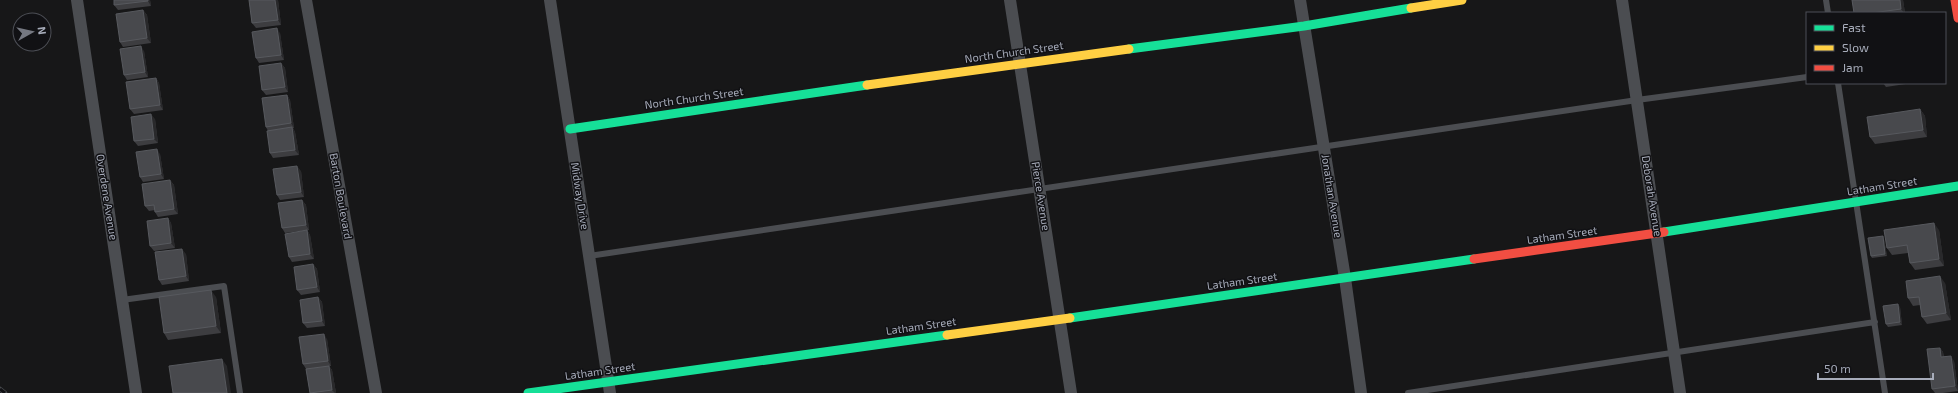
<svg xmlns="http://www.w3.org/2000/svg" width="1958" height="393" font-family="'Exo 2',sans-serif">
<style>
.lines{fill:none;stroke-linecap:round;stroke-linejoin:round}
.lane{stroke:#4b4d51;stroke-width:6}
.street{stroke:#4b4d51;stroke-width:12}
.fast{stroke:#16e098;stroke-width:9}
.slow{stroke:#ffcf43;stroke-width:9}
.jam{stroke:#f24e42;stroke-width:9}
.rail-casing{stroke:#4b4d50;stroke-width:4.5}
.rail{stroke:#111114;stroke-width:3;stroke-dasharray:9;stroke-linecap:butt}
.wall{fill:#3d3d40}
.shaded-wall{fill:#29292b}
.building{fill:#48494d;stroke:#57595e}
.labels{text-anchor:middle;stroke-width:3;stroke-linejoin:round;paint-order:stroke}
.street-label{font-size:11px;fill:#a7acba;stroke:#111114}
</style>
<rect width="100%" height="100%" fill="#171718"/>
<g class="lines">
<path class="lane" d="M1826 0 1828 13
M1838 83 1885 393
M589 256 1637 100 1807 77
M122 300 224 286 240 393
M1408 393 1875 322"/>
<path class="street" d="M77 0 136 393
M306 0 376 393
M550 0 610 393
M1010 0 1071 393
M1300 0 1345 278 1361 393
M1622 0 1680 393"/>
<path class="fast" d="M1129 49 1304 26 1411 8
M570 129 867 85
M1664 232 1958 186
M1070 318 1474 259
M528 393 947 335"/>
<path class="slow" d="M1411 8 1462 0
M867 85 1129 49
M947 335 1070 318"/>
<path class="jam" d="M1955 0 1958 18
M1474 259 1664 232"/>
<g class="rail-casing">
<path id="rail" d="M0 389 5 393"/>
</g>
<use href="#rail" class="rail"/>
</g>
<path class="wall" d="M114 0H150L151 6 118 10 114 5Z
M249 0H278L281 25 256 28 252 23Z
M1852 0H1903L1905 13H1854Z
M143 10 147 15 151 43 123 47 120 42Z
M280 33 284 60 259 63 256 58Z
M144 51 148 77 127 80 124 75Z
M281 63 285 68 288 92 266 95 262 90Z
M156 78 159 83 163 110 134 114 130 109Z
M1883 83H1912L1886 87Z
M287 95 290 100 294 128H293L295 132 299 155 273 158 270 153 268 131 266 127Z
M1920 109 1925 116 1927 137 1875 144 1870 137Z
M155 119 158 143 138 146 134 141Z
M160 154 164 179 143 182 140 177Z
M301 171 304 197 280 200 277 195Z
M170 180 174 185 178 214 158 217 155 212V210L149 211 145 206Z
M302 200 306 205 309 230 285 233 282 228Z
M168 218 171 223 175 248 154 251 150 246Z
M307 230 310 235 314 259 292 262 289 257Z
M1939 230 1944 266 1915 270 1910 263 1908 253 1892 255 1887 248Z
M1884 239 1887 256 1872 258 1871 256Z
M186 254 189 281 162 285 159 280Z
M313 264 317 269 320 292 301 295 297 290Z
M1945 283 1951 320 1927 324 1922 317 1920 305 1913 306 1908 298Z
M216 297 221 333 168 340 164 333Z
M318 297 322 302 325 326 307 328 303 323Z
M1900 307 1902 325 1888 327 1886 324Z
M327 339 331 366H329L332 370 336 393H310L306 369 303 364Z
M1940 348 1943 352 1944 357 1954 361 1958 391 1943 393H1935L1932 389Z"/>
<path class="shaded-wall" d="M148 0H150L151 6 148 1Z
M275 0H278L281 25 278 20Z
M1900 0H1903L1905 13H1904L1901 9Z
M143 10 147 15 151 43 147 38Z
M277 28 280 33 284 60 281 55Z
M141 46 144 51 148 77 145 72Z
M281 63 285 68 288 92 285 87Z
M156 78 159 83 163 110 160 105Z
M287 95 290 100 294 128 291 123Z
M1920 109 1925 116 1927 137 1923 130Z
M151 114 155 119 158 143 154 139Z
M292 127 295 132 299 155 295 150Z
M157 149 160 154 164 179 161 174Z
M297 166 301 171 304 197 301 192Z
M170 180 174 185 178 214 174 209Z
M302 200 306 205 309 230 306 225Z
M168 218 171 223 175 248 171 243Z
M1934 223 1939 230 1944 266 1939 259Z
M307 230 310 235 314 259 310 254Z
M1883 236 1884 239 1887 256 1885 254Z
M182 249 186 254 189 281 186 276Z
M313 264 317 269 320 292 317 287Z
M1940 276 1945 283 1951 320 1946 313Z
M211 290 216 297 221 333 216 326Z
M318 297 322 302 325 326 322 321Z
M1898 304 1900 307 1902 325 1900 322Z
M324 334 327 339 331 366 328 361Z
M1940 348 1943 352 1944 362 1941 357Z
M1951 356 1954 361 1958 391 1955 386Z
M222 359 227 366 231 393H227Z
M329 366 332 370 336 393H335L332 390Z"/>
<path class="building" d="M114 0H148V1L114 5Z
M249 0H275L278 20 252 23Z
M1852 0H1900L1901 9 1872 13H1854Z
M143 10 147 38 120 42 116 14Z
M277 28 281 55 256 58 252 32Z
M141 46 145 72 124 75 120 49Z
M281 63 285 87 262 90 259 66Z
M156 78 160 105 130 109 126 82Z
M287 95 291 123 266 127 262 98Z
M1920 109 1923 130 1870 137 1867 117Z
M151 114 154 139 134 141 131 117Z
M292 127 295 150 270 153 267 131Z
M157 149 161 174 140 177 136 152Z
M297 166 301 192 277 195 273 169Z
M170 180 174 209 155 212 154 205 145 206 142 184Z
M302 200 306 225 282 228 278 203Z
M168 218 171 243 150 246 147 221Z
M1934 223 1939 259 1910 263 1907 245 1887 248 1884 230Z
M307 230 310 254 289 257 285 234Z
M1883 236 1885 254 1871 256 1868 238Z
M182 249 186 276 159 280 155 252Z
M313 264 317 287 297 290 294 267Z
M1940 276 1946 313 1922 317 1919 297 1908 298 1906 281Z
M211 290 216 326 164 333 159 297Z
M318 297 322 321 303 323 300 300Z
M1898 304 1900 322 1886 324 1883 306Z
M324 334 328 361 303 364 299 337Z
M1940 348 1941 357 1951 356 1955 386 1932 389 1927 349Z
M222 359 227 393H173L169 366Z
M329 366 332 390 310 393 306 369Z"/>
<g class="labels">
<g class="street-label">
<text transform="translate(1014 52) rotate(-8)" y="4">North Church Street</text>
<text transform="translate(694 98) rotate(-8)" y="4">North Church Street</text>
<text transform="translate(1882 186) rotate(-9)" y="4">Latham Street</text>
<text transform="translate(341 196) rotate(80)" y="4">Barton Boulevard</text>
<text transform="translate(580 196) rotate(81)" y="4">Midway Drive</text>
<text transform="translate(1041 196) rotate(81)" y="4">Pierce Avenue</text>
<text transform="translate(1332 196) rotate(81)" y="4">Jonathan Avenue</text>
<text transform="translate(1652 196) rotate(81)" y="4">Deborah Avenue</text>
<text transform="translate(107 197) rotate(81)" y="4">Overdene Avenue</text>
<text transform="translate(1562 235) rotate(-8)" y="4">Latham Street</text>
<text transform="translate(1242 281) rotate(-8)" y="4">Latham Street</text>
<text transform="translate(921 326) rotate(-8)" y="4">Latham Street</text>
<text transform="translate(600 371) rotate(-8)" y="4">Latham Street</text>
</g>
</g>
<rect x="1806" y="12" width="140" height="72" fill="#111114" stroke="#4d4f56"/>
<rect x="1814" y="25" width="20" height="6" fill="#16e098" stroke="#4d4f56"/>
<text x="1842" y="32" font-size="12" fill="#a7acba">Fast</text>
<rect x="1814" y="45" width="20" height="6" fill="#ffcf43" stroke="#4d4f56"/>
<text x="1842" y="52" font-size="12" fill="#a7acba">Slow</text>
<rect x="1814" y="65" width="20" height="6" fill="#f24e42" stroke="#4d4f56"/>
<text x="1842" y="72" font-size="12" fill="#a7acba">Jam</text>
<g transform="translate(32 32) rotate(82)"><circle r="19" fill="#111114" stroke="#4d4f56"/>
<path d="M0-3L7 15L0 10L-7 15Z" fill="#757881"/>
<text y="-6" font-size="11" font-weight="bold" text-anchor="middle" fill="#a7acba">N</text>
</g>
<path d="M1818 373v6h115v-6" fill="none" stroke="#a7acba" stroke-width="2"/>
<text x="1824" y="373" font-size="12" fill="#a7acba" stroke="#111114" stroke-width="3" paint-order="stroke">50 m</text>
</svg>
